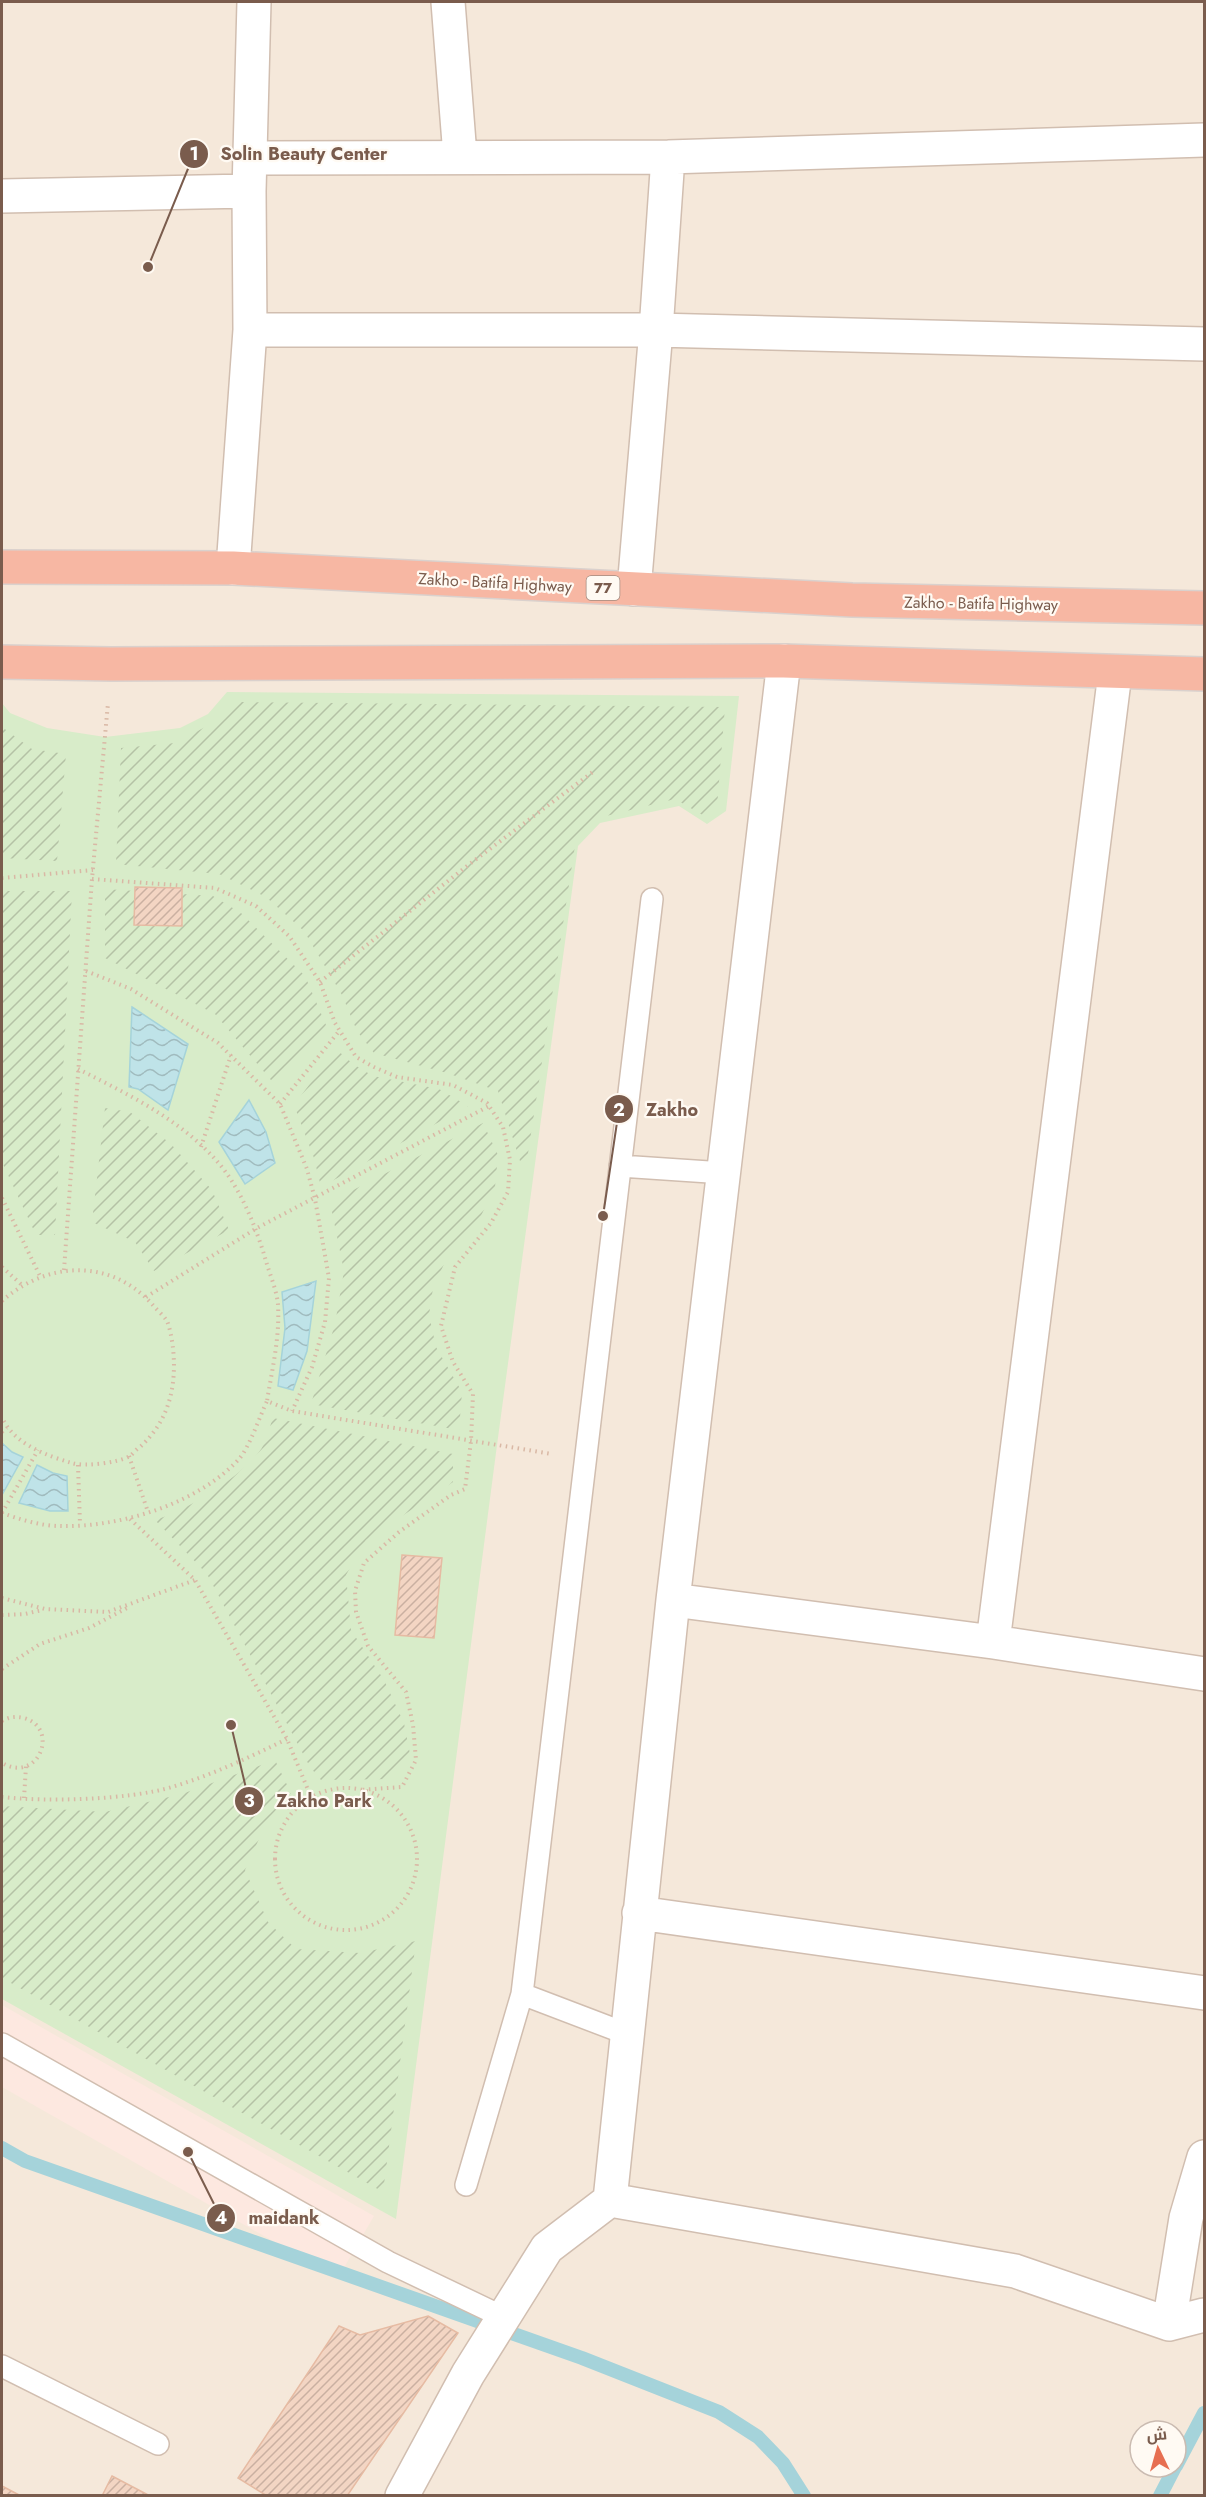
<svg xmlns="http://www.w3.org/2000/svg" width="1206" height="2497" font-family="Jost,Cairo,sans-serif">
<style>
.residential{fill:#f5e8da;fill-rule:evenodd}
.commercial{fill:#fde8e0}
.park{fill:#d8ecc9}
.garden{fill:url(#garden-furrows)}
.water{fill:url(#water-waves);stroke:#a5d3da;stroke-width:1.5}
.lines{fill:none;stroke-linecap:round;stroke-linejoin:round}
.stream{stroke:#a5d3da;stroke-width:14}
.building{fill:url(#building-hatch);stroke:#e6bba3;stroke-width:1.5}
.lane-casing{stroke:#d1beb0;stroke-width:24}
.street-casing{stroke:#d1beb0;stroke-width:36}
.highway-casing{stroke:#dad1cd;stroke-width:36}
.path{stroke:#d9b8a5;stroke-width:4;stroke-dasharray:1.5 4.5;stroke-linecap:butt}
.lane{stroke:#fff;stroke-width:21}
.street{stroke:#fff;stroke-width:33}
.highway{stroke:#f7b7a3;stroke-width:33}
.labels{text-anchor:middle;stroke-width:4.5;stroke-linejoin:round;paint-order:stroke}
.shield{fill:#fffaf3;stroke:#a28b7f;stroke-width:1.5}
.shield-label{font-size:15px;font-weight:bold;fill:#7a5c4d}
.street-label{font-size:16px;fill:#7a5c4d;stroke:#fffaf3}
.leader{fill:none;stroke:#7a5c4d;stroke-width:2}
.callout-dot{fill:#7a5c4d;stroke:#fffaf3;stroke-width:2}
.mark-label{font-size:18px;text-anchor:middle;font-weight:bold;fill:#fff}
.callout-label{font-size:18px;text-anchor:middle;font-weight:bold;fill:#7a5c4d;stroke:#fffaf3;stroke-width:4.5;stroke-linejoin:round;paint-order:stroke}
</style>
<defs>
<pattern id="garden-furrows" width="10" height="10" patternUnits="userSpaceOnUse" patternTransform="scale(1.5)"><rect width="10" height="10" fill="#d8ecc9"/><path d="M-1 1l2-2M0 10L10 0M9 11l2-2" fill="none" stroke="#b4c2a5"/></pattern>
<pattern id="water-waves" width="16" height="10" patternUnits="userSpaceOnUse" patternTransform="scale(1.5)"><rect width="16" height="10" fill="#bfe3e8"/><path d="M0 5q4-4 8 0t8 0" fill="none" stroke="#a0bbbe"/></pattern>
<pattern id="building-hatch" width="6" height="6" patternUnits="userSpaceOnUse" patternTransform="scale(1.5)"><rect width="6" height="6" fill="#f3d5c3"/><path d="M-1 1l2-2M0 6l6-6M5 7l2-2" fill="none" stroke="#cab0a1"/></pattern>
</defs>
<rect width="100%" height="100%" fill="#fdf6ec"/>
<path class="residential" d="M2 2H1204V2495L2 2496ZM1140 2431H1176V2467H1140Z"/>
<path class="commercial" d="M2 2005 374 2216 338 2278 2 2087Z"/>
<path class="park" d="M227 692 739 696 726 811 707 824 679 806 600 823 578 846 497 1445 396 2219 2 1999V703L10 713 47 728 105 737 180 728 208 714Z"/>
<path class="garden" d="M239 702 725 707 717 807 706 817 675 799 594 819 576 839 527 1160 520 1161 498 1091 447 1073 374 1053 357 1031 342 995 304 931 266 897 219 874 116 864 121 748 175 743 209 725Z
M2 727 32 749 66 754 57 861 2 858Z
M105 889 213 896 241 913 305 976 326 1025 276 1086 215 1014 105 958Z
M2 891H72L55 1235H36L2 1162Z
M336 1049 353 1064 373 1076 439 1089 468 1106 321 1187 314 1158 294 1105Z
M105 1108 130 1112 171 1144 212 1190 229 1230 154 1271 135 1242 92 1222Z
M483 1123 498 1155 495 1187 476 1226 450 1251 433 1288 429 1315 436 1347 462 1392 459 1430 311 1404 335 1324 344 1271 330 1202Z
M273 1418 453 1454V1482L366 1540 346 1575 351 1630 384 1680 404 1723 410 1754 393 1779 321 1780 310 1767 207 1574 155 1520C187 1510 238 1479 259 1452 266 1444 269 1428 273 1418Z
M275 1760 291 1793 268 1819 245 1870 268 1922 296 1949 360 1953 416 1941 383 2192 2 1978V1806L105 1812 182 1794Z"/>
<path class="water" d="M132 1007 188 1044 168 1110 138 1089 129 1087Z
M249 1100 266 1132 275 1163 245 1184 219 1142Z
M316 1281 307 1351 293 1390 278 1386 285 1328 282 1292Z
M2 1443 12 1452 23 1457 2 1495Z
M37 1465 53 1473 67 1476 68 1511H50L19 1503Z"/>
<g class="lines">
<path class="stream" d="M2 2148 25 2161 582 2358 719 2412 758 2437 783 2463 804 2496
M1176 2466 1204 2413
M1160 2496 1175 2467"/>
</g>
<path class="building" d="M135 887 182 888V926L134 925Z
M402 1555 442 1558 434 1638 395 1635Z
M428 2316 458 2333 347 2496H267L238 2478 339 2326 360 2335Z
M112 2476 150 2496H102Z
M2 2486 21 2496H2Z"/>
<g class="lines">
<g class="lane-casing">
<path id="lane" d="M620 1166 724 1173
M522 1994 627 2034
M2 2044 388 2262 503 2317
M466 2185 522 1994 652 899
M2 2366 158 2444"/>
</g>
<g class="street-casing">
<path id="street" d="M448 2 460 156
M250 158 668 157 1204 140
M2 196 249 191
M250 330H656L1204 344
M233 568 250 330 249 191 254 2
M634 589 656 330 668 157
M673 1600 993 1642 1204 1674
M993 1642 1115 673
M639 1913 1204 1993
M610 2200 1015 2271 1169 2324 1204 2315
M1169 2324 1186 2218 1204 2157
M402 2496 468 2374 547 2248 610 2200 673 1600 784 661"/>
</g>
<g class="highway-casing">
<path id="highway" d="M2 567 233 568 852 600 1204 608
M2 662 111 664 784 661 1204 674"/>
</g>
<path class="path" d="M2 878 93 870
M92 879 215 888 256 906 289 936 320 982 335 1023 356 1057 374 1067 397 1077 453 1085 487 1103 503 1127 510 1160 508 1192 491 1223 455 1267 441 1326 453 1362 473 1394 471 1441 465 1489 451 1495 399 1532 364 1563 355 1591 356 1612 368 1646 406 1692 413 1725 416 1760 402 1787 359 1790
M86 971 131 989 218 1043 280 1104 307 1169 315 1199 329 1278 325 1322 312 1367 292 1411
M320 982 467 866 594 771
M78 1069C126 1093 179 1119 215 1159 240 1186 256 1227 266 1261 270 1275 277 1291 278 1305 280 1337 272 1370 267 1401
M280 1104 340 1030
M201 1147 231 1055
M2 1198 41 1278
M2 1267 23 1286
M64 1270 92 879 108 703
M146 1297 257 1228 489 1106
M2 1301C46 1262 109 1257 152 1304 156 1309 163 1315 167 1321 170 1328 172 1340 173 1348 177 1386 169 1421 140 1447 136 1449 133 1454 130 1456 118 1463 84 1467 72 1463 47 1456 12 1443 2 1417
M2 1432 7 1428
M129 1456 148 1512
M78 1465 80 1524
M2 1513C19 1519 41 1526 59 1526 118 1528 198 1504 239 1459 249 1448 260 1416 267 1401L292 1411 552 1454
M2 1513 38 1450
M130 1519 195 1580 287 1739 311 1797
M2 1598 45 1609 108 1612 195 1580
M2 1615 25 1614 42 1610
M2 1669 40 1644 89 1628 127 1608
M2 1721C9 1717 15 1716 24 1718 60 1728 39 1784 2 1763
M275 1859a71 71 0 1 1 142 0a71 71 0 1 1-142 0Z
M2 1797C46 1802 129 1800 172 1787 212 1775 250 1757 287 1739
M24 1798 26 1766"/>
<use href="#lane" class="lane"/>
<use href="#street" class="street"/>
<use href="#highway" class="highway"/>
</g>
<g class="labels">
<rect class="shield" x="586.5" y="576" width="33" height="24" rx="4.5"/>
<g class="shield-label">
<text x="603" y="593">77</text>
</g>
<g class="street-label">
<text transform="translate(495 582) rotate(3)" y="6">Zakho - Batifa Highway</text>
<text transform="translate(981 603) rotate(1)" y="6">Zakho - Batifa Highway</text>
</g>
</g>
<path class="leader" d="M148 267L194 154M603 1216L619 1109M231 1725L249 1801M188 2152L221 2218"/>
<g class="callout-dot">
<circle cx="148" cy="267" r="6"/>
<circle cx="603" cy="1216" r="6"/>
<circle cx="231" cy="1725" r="6"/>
<circle cx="188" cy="2152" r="6"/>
<circle cx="194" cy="154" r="15"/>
<circle cx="619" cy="1109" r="15"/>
<circle cx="249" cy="1801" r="15"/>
<circle cx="221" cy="2218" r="15"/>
</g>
<g class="mark-label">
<text x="194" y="160">1</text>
<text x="619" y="1116">2</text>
<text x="249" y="1807">3</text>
<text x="221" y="2224">4</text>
</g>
<g class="callout-label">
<text x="304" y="160">Solin Beauty Center</text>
<text x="672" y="1116">Zakho</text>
<text x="324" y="1807">Zakho Park</text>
<text x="284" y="2224">maidank</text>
</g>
<rect width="1206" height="2497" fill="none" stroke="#7a5c4d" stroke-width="6"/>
<g transform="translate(1158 2449) rotate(355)"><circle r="28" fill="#fffaf3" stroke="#cabbb1" stroke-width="1.5"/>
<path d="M0-4.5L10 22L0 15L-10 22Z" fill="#e76f51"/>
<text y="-9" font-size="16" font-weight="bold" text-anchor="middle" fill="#7a5c4d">ش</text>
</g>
</svg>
